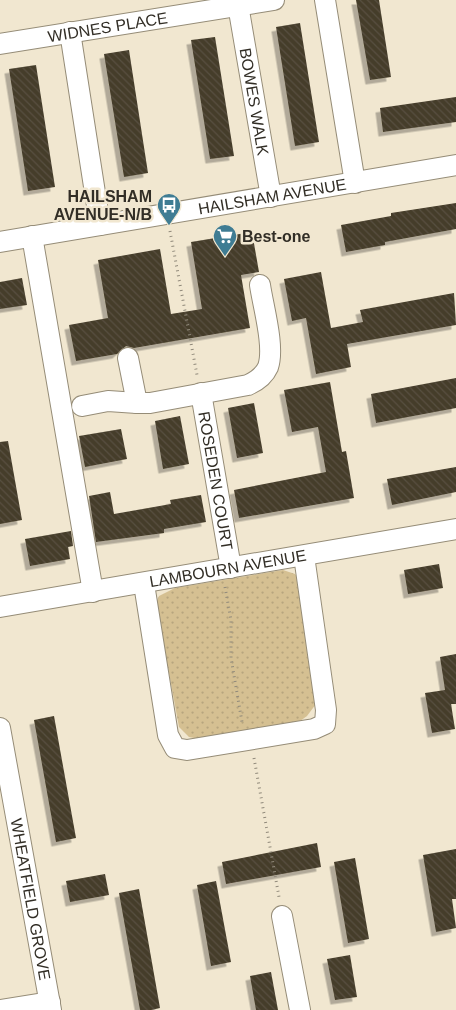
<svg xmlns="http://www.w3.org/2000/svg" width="456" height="1010" font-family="Helvetica,sans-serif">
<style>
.grass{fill:url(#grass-dots)}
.building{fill:url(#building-back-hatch);filter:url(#shadow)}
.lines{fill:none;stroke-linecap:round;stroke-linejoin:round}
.minor-casing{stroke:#958c77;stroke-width:22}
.path{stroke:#918a7b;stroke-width:3;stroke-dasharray:1 4;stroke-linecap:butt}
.minor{stroke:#fff;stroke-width:20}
.labels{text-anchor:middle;stroke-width:5;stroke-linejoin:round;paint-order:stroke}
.street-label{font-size:16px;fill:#322e26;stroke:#f1e7d0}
.poi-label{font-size:16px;font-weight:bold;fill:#322e26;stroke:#f1e7d0;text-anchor:end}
</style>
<defs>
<pattern id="grass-dots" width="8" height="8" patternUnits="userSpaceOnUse" patternTransform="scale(1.25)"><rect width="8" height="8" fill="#d5c092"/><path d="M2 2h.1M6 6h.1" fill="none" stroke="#b7a57e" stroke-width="1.8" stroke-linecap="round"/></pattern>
<pattern id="building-back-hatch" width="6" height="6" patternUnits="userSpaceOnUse" patternTransform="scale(1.25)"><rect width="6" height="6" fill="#453c2a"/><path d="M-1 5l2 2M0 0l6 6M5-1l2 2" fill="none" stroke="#585040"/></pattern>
<filter id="shadow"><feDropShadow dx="-4.5" dy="4.5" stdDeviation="0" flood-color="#0004"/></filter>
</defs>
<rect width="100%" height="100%" fill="#f1e7d0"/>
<path class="grass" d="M283 570 295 574 302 584 316 704 307 716 296 724 205 740 189 737 179 727 156 603 159 596 175 588Z"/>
<path class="building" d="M356 0H379L391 77 370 80Z
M300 23 319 142 295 146 276 27Z
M215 37 234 156 210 159 191 40Z
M129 50 148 173 124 177 104 54Z
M36 65 55 187 28 191 9 69Z
M456 97V122L383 132 380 108Z
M456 203V229L385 242V245L346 252 341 225 391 216V213Z
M252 232 259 272 241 275 250 328 134 348 126 346 117 354 76 361 69 325 108 318 98 260 160 249 171 314 202 309 191 242Z
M321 272 331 328 363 322 360 310 454 293 456 325 347 344 351 367 316 374 306 318 292 321 284 279Z
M22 278 27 305 0 309V282Z
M456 378V408L376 423 371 394Z
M330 382 342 452 346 451 354 498 239 518 234 490 326 472 318 427 292 432 284 390Z
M254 403 263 453 237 458 228 408Z
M180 416 189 464 163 469 155 421Z
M121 429 127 459 85 467 79 436Z
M8 441 22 520 0 524V442Z
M456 467V492L392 505 387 479Z
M110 492 114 514 171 504 170 500 201 495 206 522 164 529V533L96 542 89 496Z
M71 531 73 546 68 547 70 559 30 566 25 539Z
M439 564 443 588 408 594 404 570Z
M456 654V704H451L455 729 432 733 425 693 445 690 440 657Z
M54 716 76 838 56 842 34 720Z
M317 843 321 867 226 884 222 862Z
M456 849V899H452L456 928 436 932 423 855Z
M355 858 369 939 348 943 334 862Z
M105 874 109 895 70 902 66 881Z
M216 881 231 962 211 966 197 885Z
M139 889 160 1008 151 1010H140L119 893Z
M350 955 357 997 335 1000 327 959Z
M271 972 278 1010H256L250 976Z"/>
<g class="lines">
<g class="minor-casing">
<g id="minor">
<path d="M325 0 355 183"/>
<path id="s1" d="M238 5 271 197"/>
<path d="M70 32 100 225"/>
<path id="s2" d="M0 44 274 0"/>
<path d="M32 236 93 592"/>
<path id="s3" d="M0 242 456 165"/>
<path d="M128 358 137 403H150L248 385C257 381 264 376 268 367 275 347 263 306 260 285"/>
<path id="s4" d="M201 393 231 568"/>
<path d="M82 406 108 401 137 403"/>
<path d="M144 584 168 735 175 748 187 750 314 729 325 724 326 710 304 556"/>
<path id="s5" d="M0 607 456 529"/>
<path id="s6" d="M0 728 51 1010"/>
<path d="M282 916 300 1010"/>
<path d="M1 1010 50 1002"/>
</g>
</g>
<path class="path" d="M170 231 197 375
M225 587 231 620V658L242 722
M254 758 279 897"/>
<use href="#minor" class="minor"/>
</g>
<defs>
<g id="bus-pin" transform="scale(1.25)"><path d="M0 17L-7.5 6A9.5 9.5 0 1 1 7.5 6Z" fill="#3f7c93" stroke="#f1e7d0"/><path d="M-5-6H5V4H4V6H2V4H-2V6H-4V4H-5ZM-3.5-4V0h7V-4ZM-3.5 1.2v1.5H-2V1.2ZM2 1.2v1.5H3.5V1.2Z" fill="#fff"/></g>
<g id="supermarket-pin" transform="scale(1.25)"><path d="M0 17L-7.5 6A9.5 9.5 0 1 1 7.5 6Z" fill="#3f7c93" stroke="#f1e7d0"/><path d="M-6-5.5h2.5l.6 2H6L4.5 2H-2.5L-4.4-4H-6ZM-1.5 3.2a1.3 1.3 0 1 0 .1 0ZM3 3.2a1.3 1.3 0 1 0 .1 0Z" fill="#fff"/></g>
</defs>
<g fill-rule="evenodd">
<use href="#bus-pin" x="169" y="205"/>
<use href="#supermarket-pin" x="225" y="236"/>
</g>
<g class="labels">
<g class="street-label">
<text dy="6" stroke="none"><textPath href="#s2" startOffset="109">WIDNES PLACE</textPath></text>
<text dy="6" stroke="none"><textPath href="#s1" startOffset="98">BOWES WALK</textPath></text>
<text dy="6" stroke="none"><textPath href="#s3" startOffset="276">HAILSHAM AVENUE</textPath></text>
<text dy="6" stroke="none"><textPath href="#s4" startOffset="89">ROSEDEN COURT</textPath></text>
<text dy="6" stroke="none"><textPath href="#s5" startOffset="231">LAMBOURN AVENUE</textPath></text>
<text dy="6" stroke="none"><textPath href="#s6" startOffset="174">WHEATFIELD GROVE</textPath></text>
</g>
<g class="poi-label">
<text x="152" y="202">HAILSHAM<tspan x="152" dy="18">AVENUE-N/B</tspan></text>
<text x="242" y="242" text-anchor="start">Best-one</text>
</g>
</g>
</svg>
